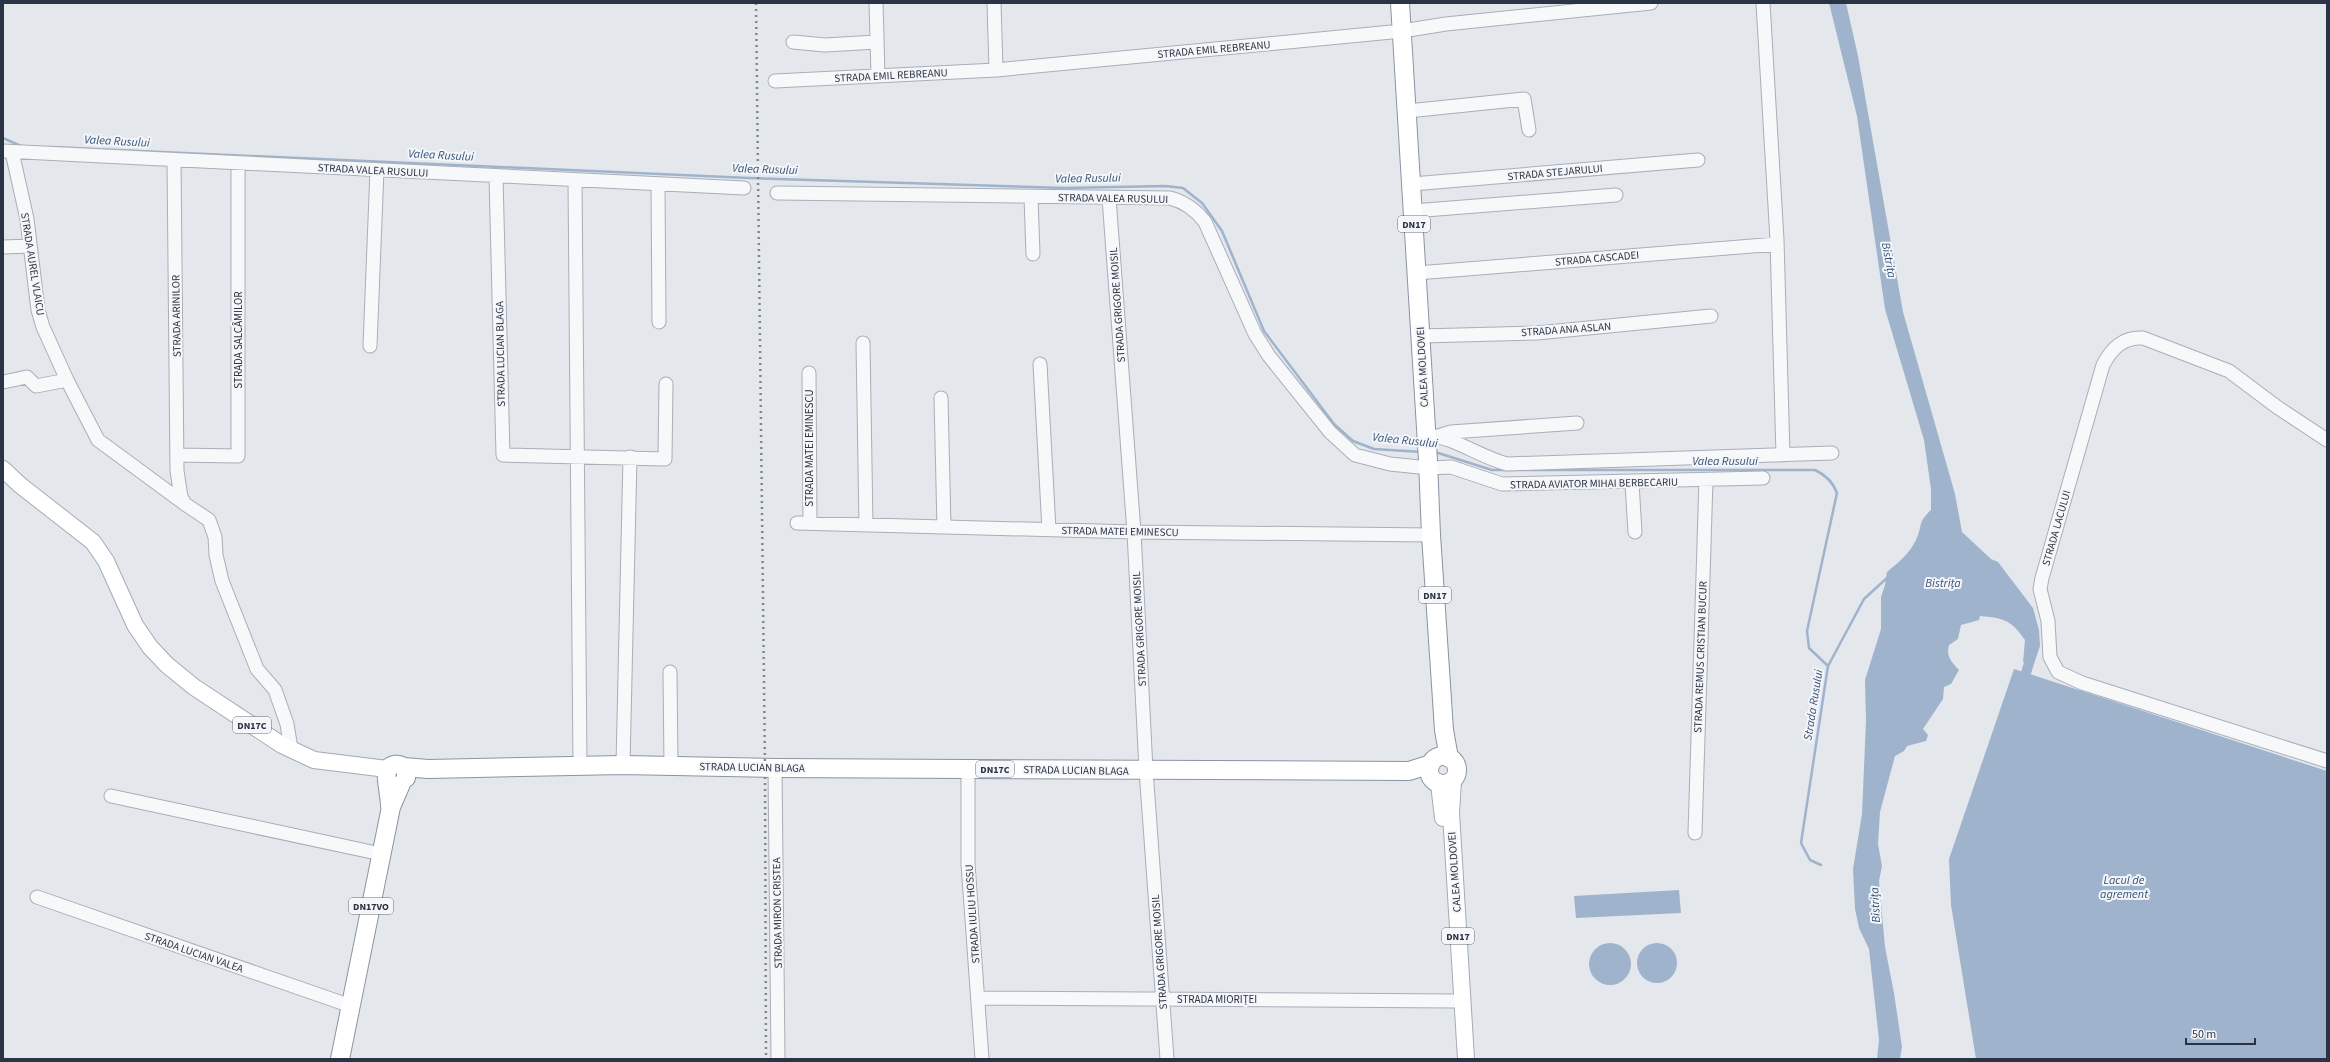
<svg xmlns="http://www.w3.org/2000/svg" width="2330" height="1062" font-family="'Source Sans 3',sans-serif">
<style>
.water{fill:#9fb4cc}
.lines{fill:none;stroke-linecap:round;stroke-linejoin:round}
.stream{stroke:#9fb4cc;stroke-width:2.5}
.canal{stroke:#9fb4cc;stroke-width:10}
.minor-casing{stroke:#a9aeb7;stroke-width:15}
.major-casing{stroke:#a3abb8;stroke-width:18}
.highway-casing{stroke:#8b94a3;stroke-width:20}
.minor{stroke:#f7f8fa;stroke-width:13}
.major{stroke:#fff;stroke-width:16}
.highway{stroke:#fff;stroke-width:18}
.rail{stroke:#7d8696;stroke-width:2.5;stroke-dasharray:2 4;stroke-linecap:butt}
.labels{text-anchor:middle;stroke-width:4;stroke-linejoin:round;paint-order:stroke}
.shield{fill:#f4f6f9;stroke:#676e7b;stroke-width:1}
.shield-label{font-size:10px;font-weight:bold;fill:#2b3445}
.street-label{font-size:11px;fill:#2b3445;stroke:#f4f6f9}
.water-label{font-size:12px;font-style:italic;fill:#34527a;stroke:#f4f6f9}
</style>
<rect width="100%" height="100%" fill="#e4e7ec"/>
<path class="water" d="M1829 3H1846L1858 56 1903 312 1955 494 1962 532 1991 559 1998 562 2033 608 2039 630 2040 646 2034 663 2023 662 2025 640C2011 620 2004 618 1980 616L1979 620 1961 625 1958 639 1949 645C1946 656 1951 662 1959 670L1951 684 1944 687 1943 699 1923 729 1928 735 1926 741 1907 746 1904 751 1895 756 1880 812 1878 844 1882 866 1879 881 1885 947 1894 993 1902 1047 1900 1059H1877L1879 1040 1869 949 1859 928 1855 909 1853 869 1862 814 1866 721 1865 680 1881 629V597L1885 585 1887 572C1899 562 1909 554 1916 540 1923 525 1917 523 1931 510V489L1924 440 1885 309 1857 116Z
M2014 669 2327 771V1059H1976L1951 905 1949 859Z
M1679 890 1681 913 1576 918 1574 896Z
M1637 963a20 20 0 1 1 40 0a20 20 0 1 1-40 0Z
M1589 964a21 21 0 1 1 42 0a21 21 0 1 1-42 0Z"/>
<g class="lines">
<path class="stream" d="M3 138 21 146
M50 147 749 178 1065 188 1165 186 1183 188 1202 203 1222 231 1264 331 1334 424 1353 441 1374 449 1422 452
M1435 452 1492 470H1815C1826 475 1833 482 1837 493L1807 631 1809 648 1828 666
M1821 865 1810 860 1801 843 1828 666 1864 599 1888 577"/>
<path class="canal" d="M2026 673 2033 650"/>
<g class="minor-casing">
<path id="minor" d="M876 3 878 75
M994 3 996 70
M1763 3 1777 240 1783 455
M793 42 825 45 877 42
M775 81 996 70 1402 31 1446 24 1651 3
M1408 111 1524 99 1529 130
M3 151 744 188
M174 160 177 471 181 497 185 504 209 520 215 537 216 555 222 581 257 669 275 690 287 724 291 749
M496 177 503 455 665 459 666 384
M575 181 580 765
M658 184 659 322
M1412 184 1698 160
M777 193 1170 198C1185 202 1196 210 1205 222L1255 334 1269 356 1330 432 1355 455 1390 464 1429 468 1451 467 1502 484 1763 478
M1031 197 1033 254
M1109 198 1134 532 1146 770 1167 1059
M1413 211 1616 195
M3 247 30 246
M1417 273 1777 244
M1421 336 1537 333 1711 316
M863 343 866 525
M370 346 377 170
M1040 364 1049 530
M809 373 810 523
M67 380 98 440 185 504
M3 382 27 377 36 386 67 380 43 327 38 310 27 219 12 152
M941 398 944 527
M1427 435C1454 437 1480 457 1507 464L1832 453
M1438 436 1451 432 1577 423
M2327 440 2277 407 2229 371 2143 338C2123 337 2112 348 2103 365L2042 578 2040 589 2048 621 2050 657 2058 672 2082 683 2327 761
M177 455 238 456V163
M1632 483 1635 532
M797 523 1134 532 1431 535
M670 672 671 766
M623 765 630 457
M775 768 778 1059
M968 768V864L982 1059
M111 796 381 854
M1695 833 1706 480
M37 897 351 1006
M979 998 1454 1001"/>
</g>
<g class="major-casing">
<path id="major" d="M3 469 20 485 93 542 106 561 135 625 150 647 167 665 194 687 282 745 314 760 387 769
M1453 781 1451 813 1466 1059
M1439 784 1443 818"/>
</g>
<g class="highway-casing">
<path id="highway" d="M1400 3 1428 461 1431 535 1444 730 1449 758
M1429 770a14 14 0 1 1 28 0a14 14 0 1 1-28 0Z
M404 767 428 769 623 765 775 768 1409 771 1431 764
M390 806C390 796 385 777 387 769 394 763 401 763 406 770V778
M340 1059 391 807 401 784"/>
</g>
<use href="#minor" class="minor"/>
<use href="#major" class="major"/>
<use href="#highway" class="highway"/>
<path class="rail" d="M756 3 765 767 766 1059"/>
</g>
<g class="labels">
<g class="shield">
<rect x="1398" y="216" width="32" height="16" rx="3"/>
<rect x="1419" y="587" width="32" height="16" rx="3"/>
<rect x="233" y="717" width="38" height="16" rx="3"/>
<rect x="976" y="761" width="38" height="16" rx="3"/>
<rect x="349" y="898" width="44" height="16" rx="3"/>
<rect x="1442" y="928" width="32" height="16" rx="3"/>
</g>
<g class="shield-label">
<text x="1414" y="228">DN17</text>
<text x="1435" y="599">DN17</text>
<text x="252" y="729">DN17C</text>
<text x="995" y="773">DN17C</text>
<text x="371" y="910">DN17VO</text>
<text x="1458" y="940">DN17</text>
</g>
<g class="street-label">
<text transform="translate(1214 49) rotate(-5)" y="4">STRADA EMIL REBREANU</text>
<text transform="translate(891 75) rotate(-3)" y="4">STRADA EMIL REBREANU</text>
<text transform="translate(373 170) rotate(3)" y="4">STRADA VALEA RUSULUI</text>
<text transform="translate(1555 172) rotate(-5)" y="4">STRADA STEJARULUI</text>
<text transform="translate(1113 198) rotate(1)" y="4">STRADA VALEA RUSULUI</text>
<text transform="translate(1597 258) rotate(-5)" y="4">STRADA CASCADEI</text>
<text transform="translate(33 264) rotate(81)" y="4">STRADA AUREL VLAICU</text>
<text transform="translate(1117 305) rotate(-94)" y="4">STRADA GRIGORE MOISIL</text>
<text transform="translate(176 316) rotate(-91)" y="4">STRADA ARINILOR</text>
<text transform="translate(1566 329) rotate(-4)" y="4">STRADA ANA ASLAN</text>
<text transform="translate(238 340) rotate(-90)" y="4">STRADA SALCÂMILOR</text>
<text transform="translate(500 354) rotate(-91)" y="4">STRADA LUCIAN BLAGA</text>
<text transform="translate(1422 367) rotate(-93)" y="4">CALEA MOLDOVEI</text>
<text transform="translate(809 448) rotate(-90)" y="4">STRADA MATEI EMINESCU</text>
<text transform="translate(1594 483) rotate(-1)" y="4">STRADA AVIATOR MIHAI BERBECARIU</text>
<text transform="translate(2056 528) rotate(-74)" y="4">STRADA LACULUI</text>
<text transform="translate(1120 531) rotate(1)" y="4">STRADA MATEI EMINESCU</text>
<text transform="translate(1139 629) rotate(-93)" y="4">STRADA GRIGORE MOISIL</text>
<text transform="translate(1700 657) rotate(-88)" y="4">STRADA REMUS CRISTIAN BUCUR</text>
<text transform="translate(752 767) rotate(1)" y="4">STRADA LUCIAN BLAGA</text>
<text transform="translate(1076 770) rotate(1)" y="4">STRADA LUCIAN BLAGA</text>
<text transform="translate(1454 872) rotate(-94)" y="4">CALEA MOLDOVEI</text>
<text transform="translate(777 913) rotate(-91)" y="4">STRADA MIRON CRISTEA</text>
<text transform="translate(972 914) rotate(-94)" y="4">STRADA IULIU HOSSU</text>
<text transform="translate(194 952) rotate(19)" y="4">STRADA LUCIAN VALEA</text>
<text transform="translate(1159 952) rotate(-94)" y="4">STRADA GRIGORE MOISIL</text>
<text x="1217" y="1003">STRADA MIORIȚEI</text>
</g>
<g class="water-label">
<text transform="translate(117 141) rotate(3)" y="4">Valea Rusului</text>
<text transform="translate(441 155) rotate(3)" y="4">Valea Rusului</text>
<text transform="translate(765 169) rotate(2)" y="4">Valea Rusului</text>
<text transform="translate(1088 178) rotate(-1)" y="4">Valea Rusului</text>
<text transform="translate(1889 260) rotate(79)" y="4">Bistrița</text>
<text transform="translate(1405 440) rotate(6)" y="4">Valea Rusului</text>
<text x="1725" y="465">Valea Rusului</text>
<text x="1943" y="587">Bistrița</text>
<text transform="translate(1813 705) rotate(-81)" y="4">Strada Rusului</text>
<text x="2124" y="884">Lacul de<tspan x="2124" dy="14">agrement</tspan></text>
<text transform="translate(1875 905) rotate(-93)" y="4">Bistrița</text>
</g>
</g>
<rect width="2330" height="1062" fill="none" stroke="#2b3445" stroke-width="8"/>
<path d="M2186 1038v6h69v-6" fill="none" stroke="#2b3445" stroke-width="2"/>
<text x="2192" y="1038" font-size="12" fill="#2b3445" stroke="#f4f6f9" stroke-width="3" paint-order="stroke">50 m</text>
</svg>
